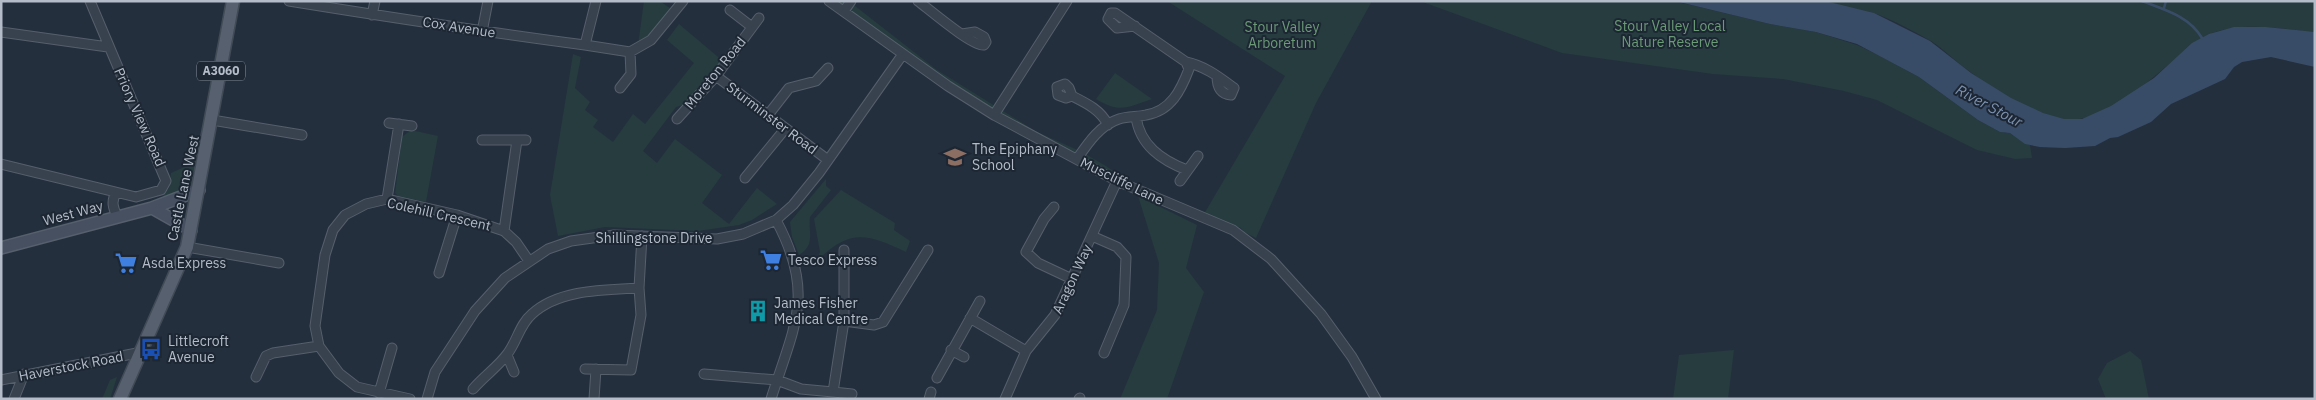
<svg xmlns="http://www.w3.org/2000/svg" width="2316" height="400" font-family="'IBM Plex Sans',sans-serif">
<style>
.green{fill:#263c3f}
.water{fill:#394c67}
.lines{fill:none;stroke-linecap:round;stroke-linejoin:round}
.stream{stroke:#394c67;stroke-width:2.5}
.street-casing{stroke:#565f6c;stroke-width:11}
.secondary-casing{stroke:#565f6c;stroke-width:14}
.primary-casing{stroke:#414a57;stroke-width:15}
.street{stroke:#38414e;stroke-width:9}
.secondary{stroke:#465061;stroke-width:11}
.primary{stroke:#56606e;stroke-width:12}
.labels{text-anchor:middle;stroke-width:4;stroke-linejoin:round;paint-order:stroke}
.shield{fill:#1d2633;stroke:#878f9c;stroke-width:1}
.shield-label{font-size:12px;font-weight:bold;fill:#b4bcc9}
.park-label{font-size:14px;fill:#6b9a76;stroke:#1d2633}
.street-label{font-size:14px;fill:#b4bcc9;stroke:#1d2633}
.poi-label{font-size:14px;fill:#b4bcc9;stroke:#1d2633;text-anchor:start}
.water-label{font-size:15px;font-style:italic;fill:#7c92b1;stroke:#1d2633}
</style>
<rect width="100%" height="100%" fill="#242f3e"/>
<path class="green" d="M644 1H660L671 9 649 37 638 45Z
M829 1 850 2 937 70 1037 132 1082 152 1106 166 1148 195 994 115Z
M1167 1H1372L1316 103 1256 238 1244 232 1241 228 1204 214 1285 76Z
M1420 1H1674L1770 24 1816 32 1857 45 1878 55 1919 77 1978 120 2000 132 2010 133 2030 145 2032 158 2015 159 1977 150 1877 100 1844 91 1783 79 1713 74 1562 53Z
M1825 1H2315V32C2281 29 2243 21 2210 34 2202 37 2195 44 2188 49 2155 73 2108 126 2063 119 2030 113 1995 91 1969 71 1956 62 1944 49 1931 41 1917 33 1888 17 1873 13 1857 9 1841 7 1825 1Z
M679 24 724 62 692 102 676 107 643 151 657 163 675 139 722 175 702 203 729 224 757 188 777 204 752 220 739 225 698 231 605 227 558 236 550 195 573 54 581 57 575 88 590 102 585 110 598 120 593 127 613 142 633 114 645 124 694 63 667 40Z
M1115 73 1152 99C1128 107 1120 114 1096 99Z
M411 130 438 136 426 202 398 196 395 193 402 137Z
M195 139 196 162 192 188 166 200 163 196 169 188 171 173 191 164Z
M826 179V186L831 190 810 217C808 233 816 244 799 255L792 237 790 222Z
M841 190 895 223 894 230 910 241 906 252C865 232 848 229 815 263L820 252 814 219Z
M1138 196 1197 225 1186 268 1204 292 1167 399H1120L1157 310 1159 263Z
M1734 350 1728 399H1673L1679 355Z
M2130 351 2141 360 2149 399H2106L2098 379 2107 363Z
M117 377 110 399H102L110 380Z"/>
<path class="water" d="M1675 1H1825L1874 13 1930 41 1971 73 2011 98 2043 113 2064 119H2082L2111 106 2154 78 2192 43 2209 34 2234 27H2266L2315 32V67L2271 57 2242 62 2234 67 2225 79 2171 104 2151 122 2118 137 2110 138 2095 146 2065 148 2040 147 2025 144 2010 133 2000 132 1978 120 1919 77 1857 44 1816 32 1770 24Z"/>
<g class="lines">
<path class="stream" d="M2142 1C2165 10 2189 16 2202 38
M2164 8 2166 1"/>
<g class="street-casing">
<path id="street" d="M289 1C388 17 486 32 585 45L596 1
M829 1 948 86 994 115 1117 181 1233 230 1271 259 1321 314 1352 357 1376 399
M918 1C930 10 973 47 984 45L986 42 984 37 975 32 962 34
M730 10 752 27
M844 11 851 1
M372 15 375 1
M1 32 108 47
M482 32 488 1
M585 45 630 52 651 40 683 1
M1186 62C1205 66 1219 77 1234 88L1231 95C1220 94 1217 86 1217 76
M716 76 828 160
M620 88 631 74 630 52
M1072 96 1066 98 1058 95 1057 87 1065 84 1069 88 1072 96C1086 103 1101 110 1108 125
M768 115 789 88 816 81 828 68
M994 115 1067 1
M1136 117C1140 145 1161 160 1187 170
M677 119 716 76 759 18
M212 120 302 135
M389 123 412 126
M482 140H526
M1077 159C1088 143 1100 125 1119 119 1128 116 1137 117 1146 115 1171 111 1181 90 1189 69L1186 62 1115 13H1111L1108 19 1117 28 1135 26
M1 164 136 197 161 190 166 181 90 1
M745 178 785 129
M1180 181 1198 156
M116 193C111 201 113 208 117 216
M387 199 399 124
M1054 207 1044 219 1026 252 1038 263 1072 279
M504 231 517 140
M1092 236 1117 247 1126 257 1124 305 1104 353
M187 247 279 263
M439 273 457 215
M970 318 1026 351
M844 321 874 325 883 322 928 250
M951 350 964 357
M507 355 514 372
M585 369 631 370 641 315 639 288 642 236
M704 374 777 380 801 389 833 392 844 321V250
M256 377 266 356 273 353 319 346
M937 378 980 301
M1 380 142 352
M473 389C484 376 499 366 508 353 517 341 520 324 532 314 559 289 605 290 639 288
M833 392 852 394
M379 393 392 348
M14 399 24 374
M410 399 357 387 339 373 319 346 315 326 325 255 333 230 345 215 366 204 387 199 457 215 504 231 516 242 529 261
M427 399 435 372 475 311 505 278 548 249 571 241 614 235 717 239 743 234 776 220 793 205 819 173 903 54
M594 399 596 369
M771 399C794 326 816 294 776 220
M929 399 931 392
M1005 399 1026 351 1055 315 1117 181
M1079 399 1080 398"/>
</g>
<g class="secondary-casing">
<path id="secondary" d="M152 208 191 230
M1 248 152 208 199 190"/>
</g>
<g class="primary-casing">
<path id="primary" d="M120 399 187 247 233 1"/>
</g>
<use href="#street" class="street"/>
<use href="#secondary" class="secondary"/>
<use href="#primary" class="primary"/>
</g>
<defs>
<g id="school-bare" transform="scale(1.725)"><path d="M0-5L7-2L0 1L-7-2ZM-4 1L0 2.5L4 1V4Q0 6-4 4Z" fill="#8d6e63" stroke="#1d2633" stroke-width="2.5" paint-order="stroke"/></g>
<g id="supermarket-bare" transform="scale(1.725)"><path d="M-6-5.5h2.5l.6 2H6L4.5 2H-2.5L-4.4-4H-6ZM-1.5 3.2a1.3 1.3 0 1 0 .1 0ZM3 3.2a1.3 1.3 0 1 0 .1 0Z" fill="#3f7fe0" stroke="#1d2633" stroke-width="2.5" paint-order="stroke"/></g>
<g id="building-bare" transform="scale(1.725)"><path d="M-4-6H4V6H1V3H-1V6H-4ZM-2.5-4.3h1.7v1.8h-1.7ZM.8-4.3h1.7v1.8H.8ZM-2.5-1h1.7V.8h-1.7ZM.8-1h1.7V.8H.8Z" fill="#0f9aa8" stroke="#1d2633" stroke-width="2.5" paint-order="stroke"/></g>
<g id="bus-bare" transform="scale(1.725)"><path d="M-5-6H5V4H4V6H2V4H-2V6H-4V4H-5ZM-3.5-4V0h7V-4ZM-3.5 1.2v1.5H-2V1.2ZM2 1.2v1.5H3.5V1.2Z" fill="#1a4fb4" stroke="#1d2633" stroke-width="2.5" paint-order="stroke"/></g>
</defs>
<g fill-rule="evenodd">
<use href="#school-bare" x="955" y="157"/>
<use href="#supermarket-bare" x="771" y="260"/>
<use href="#supermarket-bare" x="126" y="263"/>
<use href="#building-bare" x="758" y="311"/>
<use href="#bus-bare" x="151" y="349"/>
</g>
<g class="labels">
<rect class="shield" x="197" y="61.5" width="48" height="19" rx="4"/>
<g class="shield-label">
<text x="221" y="75">A3060</text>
</g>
<g class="park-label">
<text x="1670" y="31">Stour Valley Local<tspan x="1670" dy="16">Nature Reserve</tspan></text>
<text x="1282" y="32">Stour Valley<tspan x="1282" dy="16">Arboretum</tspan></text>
</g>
<g class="street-label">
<text transform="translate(459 27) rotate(9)" y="5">Cox Avenue</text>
<text transform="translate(715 73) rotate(-51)" y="5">Moreton Road</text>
<text transform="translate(140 117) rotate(66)" y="5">Priory View Road</text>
<text transform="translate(772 118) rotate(37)" y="5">Sturminster Road</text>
<text transform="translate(1122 181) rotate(26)" y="5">Muscliffe Lane</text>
<text transform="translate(183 188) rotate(-78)" y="5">Castle Lane West</text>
<text transform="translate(73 213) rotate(-15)" y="5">West Way</text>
<text transform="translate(439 214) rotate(13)" y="5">Colehill Crescent</text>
<text x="654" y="243">Shillingstone Drive</text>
<text transform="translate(1072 279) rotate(-65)" y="5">Aragon Way</text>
<text transform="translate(71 366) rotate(-11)" y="5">Haverstock Road</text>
</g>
<g class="poi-label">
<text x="972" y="154">The Epiphany<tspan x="972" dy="16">School</tspan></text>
<text x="788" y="265">Tesco Express</text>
<text x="142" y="268">Asda Express</text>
<text x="774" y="308">James Fisher<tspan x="774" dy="16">Medical Centre</tspan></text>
<text x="168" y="346">Littlecroft<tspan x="168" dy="16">Avenue</tspan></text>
</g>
<g class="water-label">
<text transform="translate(1989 106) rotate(28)" y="5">River Stour</text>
</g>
</g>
<rect width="2316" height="400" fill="none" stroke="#b4bcc9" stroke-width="5"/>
</svg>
